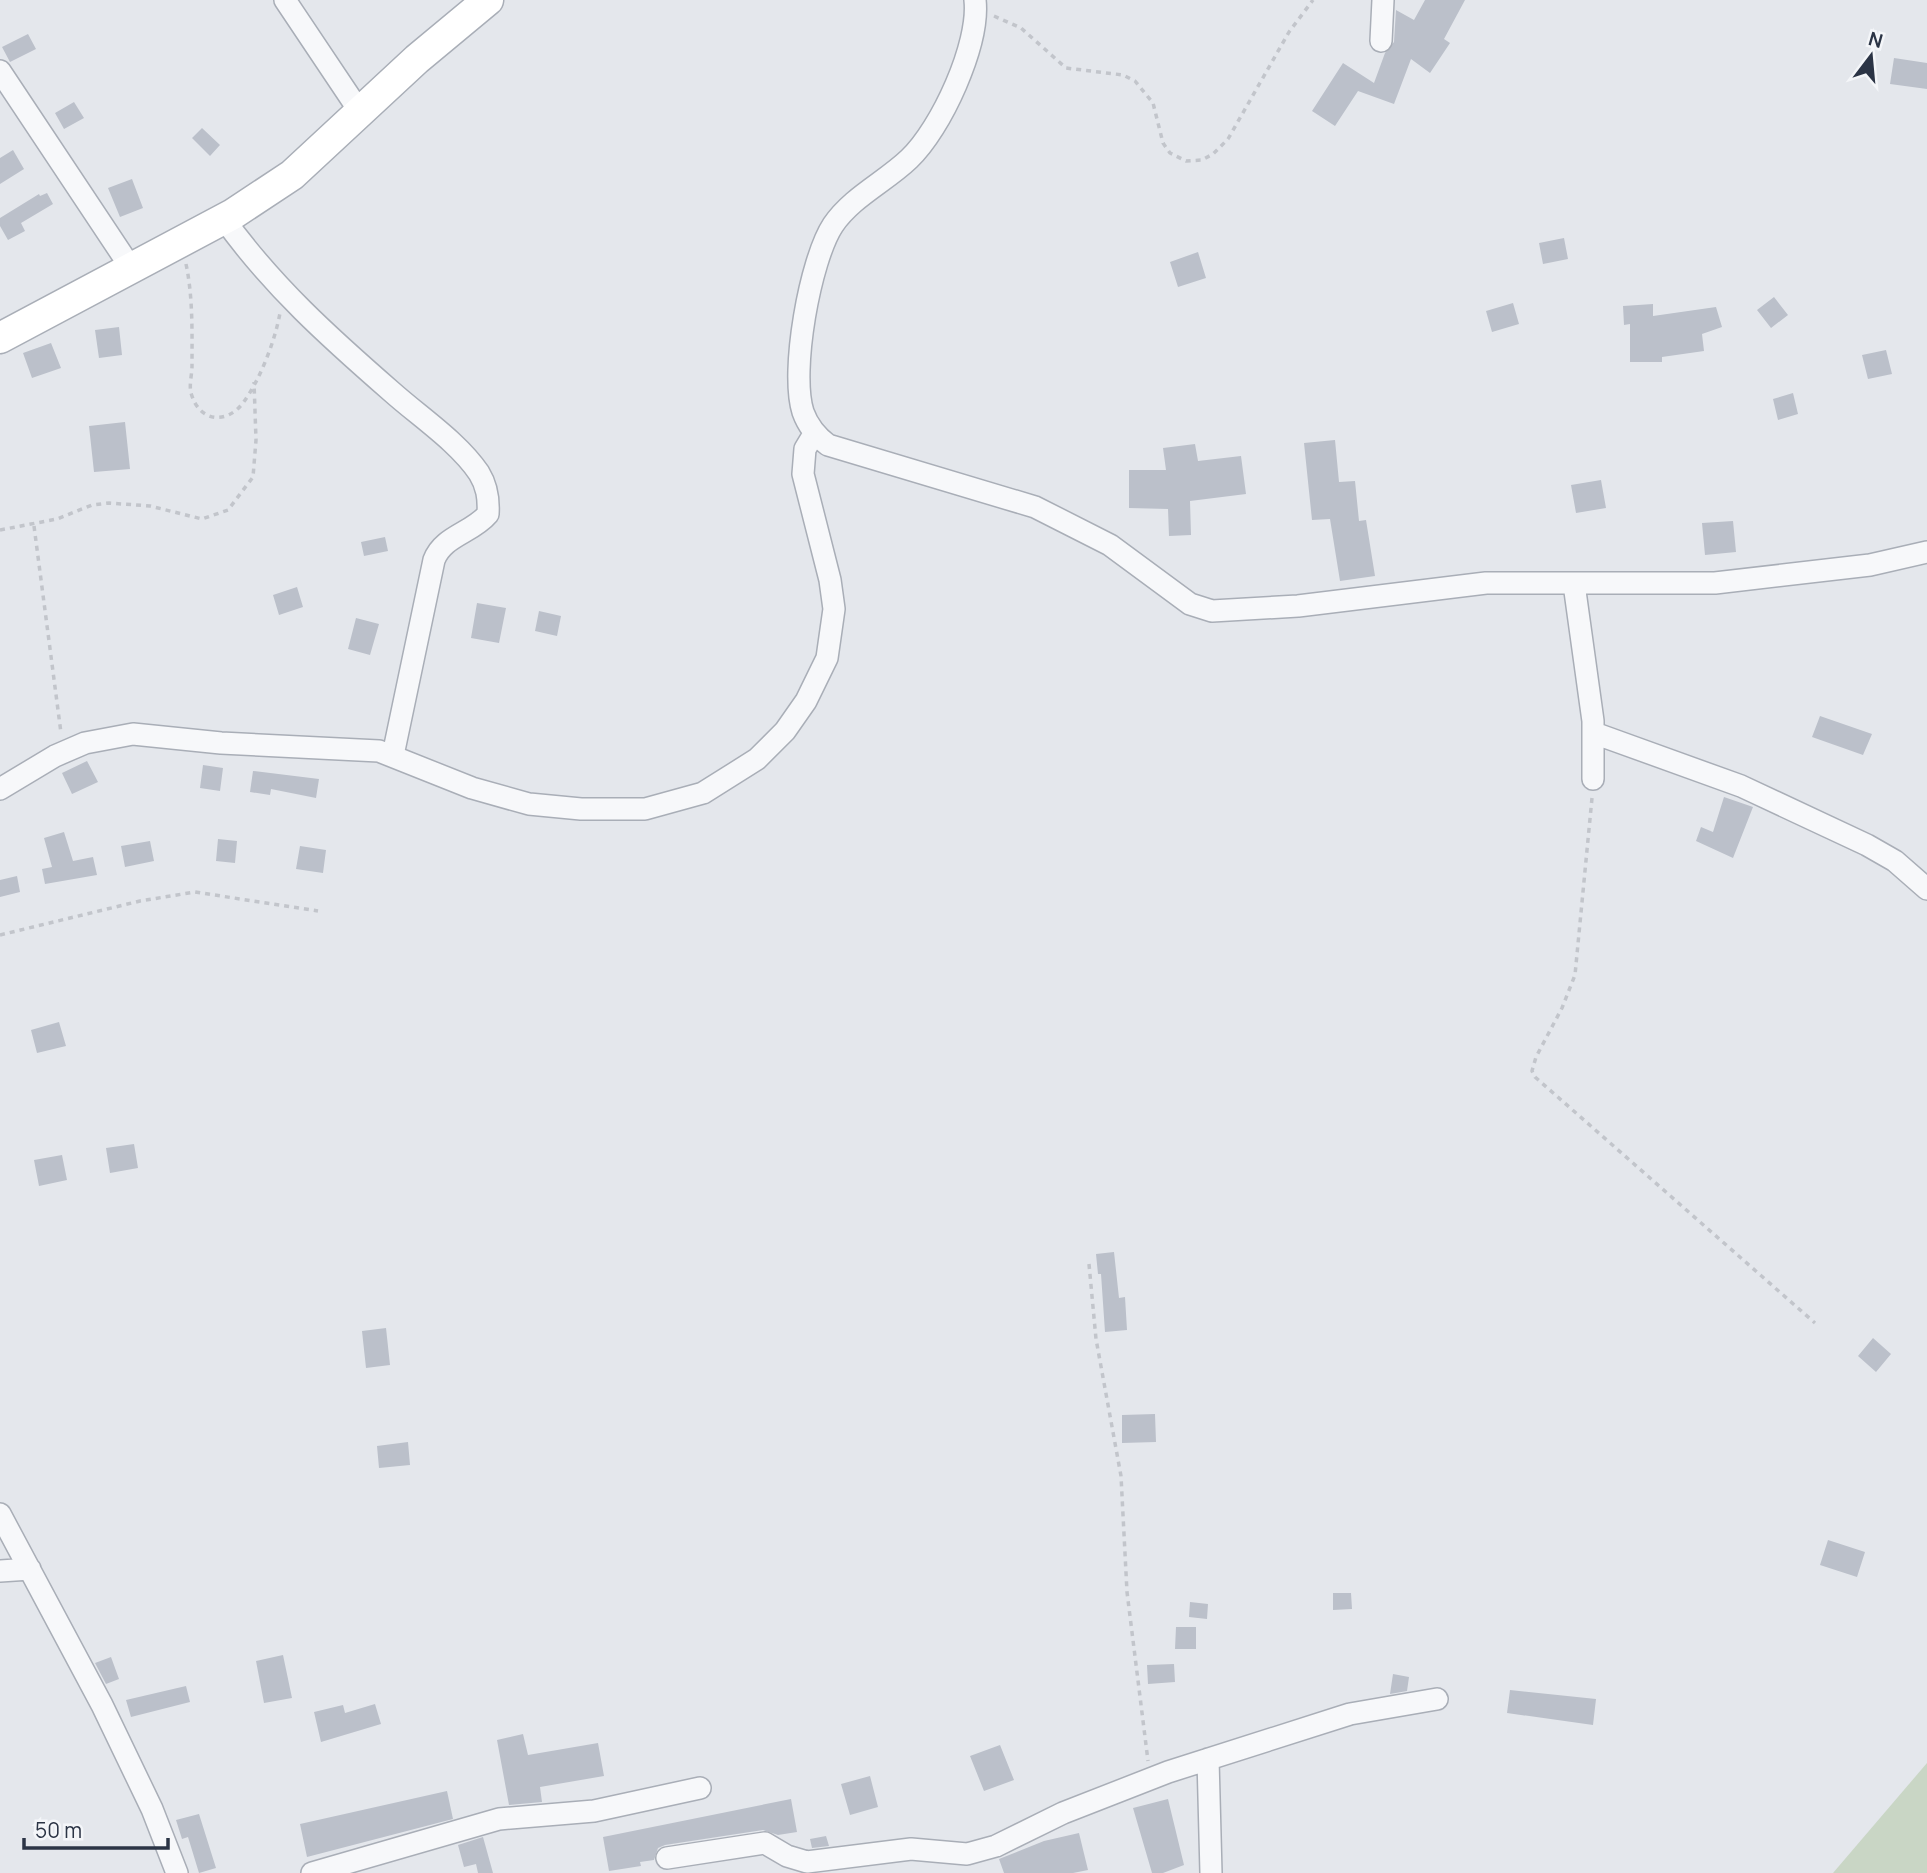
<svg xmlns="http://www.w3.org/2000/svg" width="1927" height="1873" font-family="Manrope,sans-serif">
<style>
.green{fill:#c9d6c5}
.building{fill:#bbc0ca}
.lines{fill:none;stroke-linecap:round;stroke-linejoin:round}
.street-casing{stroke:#a9aeb7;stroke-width:24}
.secondary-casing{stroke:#a9aeb7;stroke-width:33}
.path{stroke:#c2c5cb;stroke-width:3.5;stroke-dasharray:5 5;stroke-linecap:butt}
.street{stroke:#f7f8fa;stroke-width:21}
.secondary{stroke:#fff;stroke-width:30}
</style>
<rect width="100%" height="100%" fill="#e4e7ec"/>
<path class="green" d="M1927 1763V1873H1833Z"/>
<path class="building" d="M1425 0H1465L1444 39 1450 43 1430 73 1411 59 1394 104 1358 91 1335 126 1312 111 1343 63 1374 83 1385 53 1394 42 1396 10 1414 20Z
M28 34 36 49 10 62 2 47Z
M1894 58 1927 63V89L1890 84Z
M74 102 84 118 64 129 55 113Z
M202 128 220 145 210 156 192 138Z
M13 150 24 169 0 184V158Z
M132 179 143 208 120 217 108 188Z
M47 193 53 204 21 223 25 231 8 240 0 226V218L39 194 40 196Z
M1564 238 1568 259 1543 264 1539 243Z
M1198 252 1206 278 1178 287 1170 262Z
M1774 297 1788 315 1771 328 1757 310Z
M1513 303 1519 324 1492 332 1486 311Z
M1653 304V316L1716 307 1722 327 1702 334 1704 351 1662 357V362H1630V324L1624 325 1623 306Z
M119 327 122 355 99 358 95 330Z
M51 343 61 368 32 378 23 353Z
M1886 350 1892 374 1868 379 1862 355Z
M1793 393 1798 414 1778 420 1773 399Z
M125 422 130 469 94 472 89 426Z
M1335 440 1339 482 1355 481 1359 521 1366 520 1375 576 1340 581 1330 519 1312 520 1304 443Z
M1195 444 1198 461 1241 456 1246 494 1190 501 1191 535 1169 536 1168 509 1129 508V470H1166L1163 448Z
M1601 480 1606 508 1576 513 1571 485Z
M1733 521 1736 552 1705 555 1702 523Z
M385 537 388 551 364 556 361 542Z
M297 587 303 607 279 615 273 595Z
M477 603 506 608 499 643 471 638Z
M539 611 561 616 557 636 535 631Z
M356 618 379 624 370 655 348 649Z
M1820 716 1872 734 1863 755 1812 737Z
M87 761 98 782 72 794 62 773Z
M203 765 223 768 220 791 200 788Z
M253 771 319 779 316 798 271 789 270 795 250 792Z
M1724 797 1753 807 1733 858 1696 841 1701 827 1713 832Z
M64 832 73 861 93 857 97 875 45 884 42 869 52 867 44 838Z
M218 839 237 841 235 863 216 861Z
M150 841 154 861 125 867 121 846Z
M300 846 326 850 323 873 296 869Z
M17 876 20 892 0 897V880Z
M59 1022 66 1046 37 1053 31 1030Z
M134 1144 138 1168 110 1173 106 1148Z
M62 1155 67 1180 39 1186 34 1160Z
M1114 1252 1119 1298 1125 1297 1127 1330 1105 1332 1101 1274H1098L1096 1254Z
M386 1328 390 1365 366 1368 362 1331Z
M1873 1338 1891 1354 1876 1372 1858 1356Z
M1155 1414 1156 1442 1122 1443V1415Z
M408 1442 410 1465 379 1468 377 1446Z
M1828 1540 1865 1552 1857 1577 1820 1565Z
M1333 1593H1351L1352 1609 1333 1610Z
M1190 1602 1208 1604 1207 1619 1189 1617Z
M1176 1627H1196V1649H1175Z
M283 1655 292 1698 264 1703 256 1661Z
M111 1657 119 1679 106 1684 95 1663Z
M1174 1664 1175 1682 1148 1684 1147 1665Z
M1393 1674 1409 1677 1407 1691 1390 1694Z
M186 1686 190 1702 131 1717 126 1700Z
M1510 1690 1596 1699 1593 1725 1507 1713Z
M375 1704 381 1724 321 1742 314 1712 343 1705 345 1713Z
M523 1734 528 1755 598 1743 604 1776 540 1787 542 1802 509 1805 497 1740Z
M1000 1745 1014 1780 984 1791 970 1756Z
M870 1776 878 1807 850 1815 841 1784Z
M447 1791 453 1819 307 1857 300 1824Z
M791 1799 797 1832 778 1835 763 1830 665 1845 658 1848 654 1860 640 1862 641 1866 609 1871 603 1837Z
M1168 1799 1184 1865 1163 1873H1152L1133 1808Z
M199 1814 216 1868 199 1873 188 1837 182 1839 176 1820Z
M1079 1833 1088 1870 1073 1873H1004L999 1859 1044 1841Z
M826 1836 829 1846 812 1848 810 1839Z
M483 1837 493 1873H478L476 1864 464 1867 458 1845Z"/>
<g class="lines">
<g class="street-casing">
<path id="street" d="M285 0 360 112
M975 0C980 44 941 129 909 159 885 182 852 197 833 225 810 260 790 372 803 412 808 426 816 436 828 445L1035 507 1110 545 1190 604 1212 611 1298 606 1486 583H1715L1870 565 1927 552
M1381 41 1383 0
M0 71 131 268
M224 219C272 286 330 338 392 392 420 417 458 442 479 473 487 486 489 498 488 514 472 533 443 536 434 560L393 755
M1574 584 1593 721V779
M1594 733 1741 786 1867 845 1895 861 1927 889
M0 789 55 756 85 743 133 734 221 743 379 751 472 788 529 804 581 809H645L703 793 757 759 785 731 806 701 827 658 834 609 830 580 803 474 805 449 814 434
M0 1514 102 1705 152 1809 177 1873
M0 1571 30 1569
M1208 1759 1211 1873
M667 1858 765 1843 787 1856 807 1862 911 1849 967 1854 996 1846 1063 1813 1168 1772 1350 1714 1437 1699
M312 1873 499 1819 594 1811 700 1788"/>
</g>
<g class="secondary-casing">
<path id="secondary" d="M0 338 233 214 292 175 417 59 488 0"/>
</g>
<path class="path" d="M994 16 1021 28 1066 68 1123 75 1135 81 1153 103 1163 143 1170 153 1186 161 1202 160 1213 154 1228 139 1289 32 1313 0
M186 264C193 297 192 332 192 366 192 374 189 385 191 393 199 422 226 425 243 403 260 380 275 341 280 313
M34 526 61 733
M0 530 57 519 92 505 109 503 150 506 202 519 228 510 253 477 256 440 254 382
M1592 798 1575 975 1562 1008 1536 1057 1532 1071 1535 1077 1815 1323
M0 935 140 901 195 892 318 911
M1089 1264 1096 1339 1121 1476 1127 1592 1148 1761"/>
<use href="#street" class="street"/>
<use href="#secondary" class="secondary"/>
</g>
<g transform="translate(1871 56) rotate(16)" stroke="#f4f6f9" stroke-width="5" paint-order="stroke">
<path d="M0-5L12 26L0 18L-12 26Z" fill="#2b3445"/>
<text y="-10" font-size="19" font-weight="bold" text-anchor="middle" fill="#2b3445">N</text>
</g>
<path d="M24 1838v10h144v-10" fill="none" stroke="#2b3445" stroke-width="3.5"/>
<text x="35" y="1838" font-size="21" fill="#2b3445" stroke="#f4f6f9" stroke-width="5" paint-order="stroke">50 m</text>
</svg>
